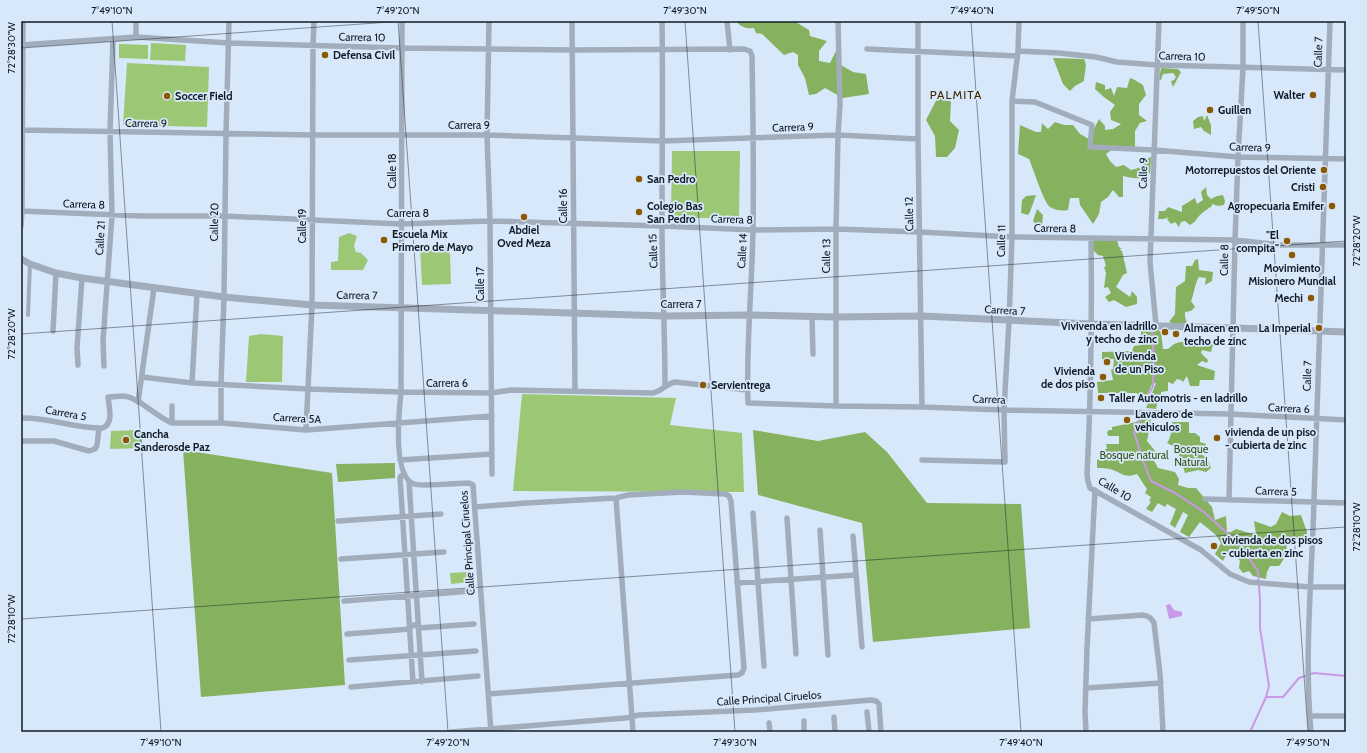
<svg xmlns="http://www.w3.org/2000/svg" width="1367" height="753" font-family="Cabin,sans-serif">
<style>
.green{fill:#9cc775}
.forest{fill:#86b15e}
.water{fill:#c899e8}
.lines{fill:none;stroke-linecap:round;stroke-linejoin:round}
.stream{stroke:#c899e8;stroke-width:2}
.pedestrian{stroke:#a1adbb;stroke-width:4}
.minor{stroke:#a1adbb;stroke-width:5.5}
.tertiary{stroke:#a1adbb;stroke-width:7}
.ticks{fill:none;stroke:#111b25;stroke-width:1;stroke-opacity:0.45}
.poi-dot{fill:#8b5903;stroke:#d8e8fb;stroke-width:1.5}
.labels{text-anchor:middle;stroke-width:3.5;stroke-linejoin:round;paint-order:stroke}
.street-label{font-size:11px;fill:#111b25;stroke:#d8e8fb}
.poi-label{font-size:11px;font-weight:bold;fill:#111b25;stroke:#d8e8fb;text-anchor:start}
.park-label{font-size:11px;fill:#355016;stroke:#d8e8fb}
.neighbourhood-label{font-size:12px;letter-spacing:1px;fill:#412905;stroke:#d8e8fb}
.neatline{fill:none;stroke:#111b25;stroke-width:1.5}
.ticks-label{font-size:10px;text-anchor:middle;fill:#111b25}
</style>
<rect width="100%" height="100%" fill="#d8e8fb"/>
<path class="green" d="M151 43 186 45 185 61 150 60Z
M119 44 148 45V59L119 58Z
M127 63 209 67 207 127 123 125Z
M672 151H740L739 218H671Z
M349 233 357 236 354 246 356 252 361 253 368 260 363 270H331V262L338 261 339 237Z
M445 244 450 254 451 284 422 285 420 247Z
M261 334 283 336 282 382H246L249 336Z
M522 394 676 398 670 425 742 433 744 492 513 491Z
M140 430 143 448 110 449 111 431Z
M469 572 470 582 451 584 450 573Z"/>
<path class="forest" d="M736 21H794L809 30 810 36 827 41 819 51V61L830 63 837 49 839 64 853 72 866 74 869 94 843 98 825 88 816 94 809 95 805 78 798 65V55L793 52 784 55 762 34 756 33 754 28C747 29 740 27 736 21Z
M1053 58 1084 59C1088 66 1084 73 1084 81L1075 86 1070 91 1063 84Z
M1161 68 1178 69 1181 72 1173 87 1171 81 1174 80 1176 77 1173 73 1163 74 1161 80 1159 79Z
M1130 78 1135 80 1143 85 1146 95 1139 104V115L1147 121 1140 123 1135 131V148L1112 150 1106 154 1110 161 1116 167 1124 165 1131 170 1142 167 1144 160 1151 157 1150 173C1143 181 1132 178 1123 176V197H1119L1113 190 1108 197 1101 202 1099 214 1093 224 1080 205 1079 198H1070L1068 210C1062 211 1057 211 1050 207 1044 203 1033 168 1029 159L1018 154 1020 125 1036 132H1041L1042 123 1048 129 1055 122 1064 125H1073L1080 134 1089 139 1099 119 1105 126V130L1113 129 1121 124 1111 120 1110 112 1115 105 1105 98 1095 89 1096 82 1105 85V90L1111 88 1114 96 1117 87 1127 88Z
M940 93 951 102 950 121 959 130 955 148 947 157H936L935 136 926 120Z
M1207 115 1211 125V135L1204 131 1201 127 1194 129 1193 121 1198 117 1203 116 1204 121Z
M1206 187 1207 195 1211 199 1217 196 1223 195 1225 201 1224 205 1218 206 1212 204V206C1208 209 1204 211 1200 215 1196 219 1196 222 1190 225L1185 221 1181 222 1179 227 1175 222 1171 224 1167 219 1169 217 1164 219H1158L1159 211H1165L1168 207 1182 212V206L1195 198 1197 204 1203 200 1201 192Z
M1036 195 1030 212 1028 215 1021 213 1022 200 1026 196Z
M1037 209 1043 215 1042 226H1037L1033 221Z
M1093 239 1117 240 1119 247 1122 249H1119L1122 251 1127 273 1123 275 1116 287 1130 297 1132 291 1137 297V304L1126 307 1114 300 1109 302 1105 297 1111 293 1108 287 1104 288 1106 273 1104 267 1106 266 1103 256 1098 255 1093 250Z
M1198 259 1199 270 1213 272 1212 281 1205 285 1206 278 1199 277C1194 285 1195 292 1191 301L1195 307 1191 311 1185 312V317L1187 323 1183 326 1169 322 1175 314 1176 287 1185 281 1186 266H1192L1195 260Z
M1141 329H1157L1161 332 1163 349H1168C1175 342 1181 340 1190 344L1198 340 1214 341 1211 352 1202 350 1201 353 1208 360 1207 363 1202 361 1197 365 1215 371 1214 380H1200L1199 386H1190L1187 376 1183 382 1181 380 1177 379 1173 384 1168 382V391L1161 392V400H1158L1156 409 1146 408 1156 383 1152 384 1145 401 1140 400 1137 393H1098L1097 382 1113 380 1111 370 1113 369 1114 359H1102V352L1132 351 1134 346 1141 345Z
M1142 417 1151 420 1147 441 1156 452 1153 459 1158 468 1175 472 1179 479 1178 485 1188 488H1196L1212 507 1215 520 1226 516 1227 532H1231L1236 529 1256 535 1254 521 1271 527 1276 524 1282 512 1290 516 1301 515 1307 532V539L1287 537C1287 547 1287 557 1279 566H1270L1267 572 1266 579 1253 576 1249 571 1243 573 1239 568 1240 561 1230 548 1223 561 1215 554 1221 543 1216 535 1200 522 1189 537 1180 532 1188 515 1183 512 1175 528 1170 524 1176 509 1167 504 1165 507 1158 503 1152 512 1146 509 1151 502 1149 501 1151 497 1145 493 1147 489C1143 484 1141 479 1137 474 1124 479 1121 472 1110 469 1106 468 1101 468 1097 468V460L1104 457 1105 449H1107L1106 444H1119V436H1108L1107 432 1109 430H1112V427L1136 422Z
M1172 422H1189V433H1195L1200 437V442L1206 444 1202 455 1207 457 1211 468 1206 472 1198 470 1185 473 1179 455 1181 451 1179 444 1173 446 1167 443C1171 438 1172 429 1172 422Z
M753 430 818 441 865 432 887 452 927 503 1021 504 1030 628 873 642 862 523 758 495Z
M183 450 332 473 345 685 201 697Z
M395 463V478L338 482 336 464Z"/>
<path class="water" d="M1170 604 1174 610 1182 612V616L1169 619 1166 605Z"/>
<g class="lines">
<path class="stream" d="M1146 401 1153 386 1154 364 1152 328
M1142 415 1134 432 1135 435 1143 461 1151 481 1175 493 1204 512 1238 543 1258 571 1260 600V628L1269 686 1266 697 1250 732
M1266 697H1283L1299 678 1314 673 1346 676"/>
<path class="pedestrian" d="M28 315 30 264"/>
<path class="minor" d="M136 21V37
M402 21 401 392C399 411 392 476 414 484 422 487 458 483 469 483L473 485 491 732
M489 21 487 135 490 221 492 474
M572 21 575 391
M662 21C663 89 662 157 662 224 662 278 665 332 665 385
M727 21 730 50
M918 21V139L922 407
M21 45 136 37 229 43 402 48 572 50 744 49 750 51 752 56C753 114 754 172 753 230 752 288 746 345 748 403L836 406 922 407 1004 410 1230 414 1346 420
M867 49 1017 56
M1018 51 1059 53 1096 57 1117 62 1157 65 1346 70
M1012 101 1035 102 1092 125 1090 147 1154 150 1238 157 1346 159
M21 130 313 135H487L663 141 838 135 918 139
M21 211 142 216H224L401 224 490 221 662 226 753 230 836 229 920 232 1012 237 1235 240 1281 245H1346
M21 226 22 211 23 21
M1091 238C1092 317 1091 396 1087 475L1088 481 1090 488 1201 550 1230 574 1249 582 1310 587H1346
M812 316 813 354
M1156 325 1150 262 1159 21
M53 331 56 273
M78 365 77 348 82 278
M104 366 103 341 112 215 110 132 113 39
M142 377 192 383 308 389 401 392 491 393 511 390 652 393C662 392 665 384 675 382L747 390
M192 383 197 294
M138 402 154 288
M836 406V229L838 135 840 105 838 21
M21 418C49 417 75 429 103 428 114 423 109 407 108 397 113 397 119 396 124 396 140 398 156 417 172 423H221L306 430 492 416
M172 423V406
M221 423V385L224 297 226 134 229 21
M306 430 312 305 313 46 314 21
M21 441H54L89 451 95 449 97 445 99 428
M400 460 492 454
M922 460 1005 462 1004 410 1009 321 1012 237V101L1018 51 1019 21
M404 473 400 477 413 682
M409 481 422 682
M616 498 633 732
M1205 499 1346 503
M1229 499 1235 240 1238 157 1243 68V21
M475 507 526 503 616 498 628 495 683 492 725 494 729 496 731 501 744 668 742 673 738 675 488 694
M753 513 764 666
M787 518 796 654
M338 521 441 514
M820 530 828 655
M853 536 862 647
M341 559 444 552
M737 583 856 575
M344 601 472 591
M1088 619 1143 615C1149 616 1151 618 1154 623L1160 674 1163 732
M347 634 410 629 411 626C415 624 416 625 419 628L474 624
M349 660 476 651
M351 687 478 676
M1086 688 1161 683
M867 712 869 732
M1310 716H1346
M834 717 835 732
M804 721V732
M769 723 770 732
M451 732 625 718 639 715 755 710 871 700 876 701 879 704 881 732
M1086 732 1085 712 1087 648 1095 490
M1311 732C1304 655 1312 577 1314 500 1318 340 1326 181 1330 21"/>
<path class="tertiary" d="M21 259 30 264 56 273 82 278 224 297 312 305 665 316 749 315 835 317 921 316 1092 324 1234 328 1346 332"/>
</g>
<path class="ticks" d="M112 21 161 732M398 21 448 732M685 21 735 732M971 21 1021 732M1258 21 1308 732M21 48 404 21M21 334 1346 241M21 619 1346 527"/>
<g class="poi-dot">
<circle cx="325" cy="55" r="4"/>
<circle cx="1313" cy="95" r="4"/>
<circle cx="167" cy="96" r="4"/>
<circle cx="1210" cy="110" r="4"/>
<circle cx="1324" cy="170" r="4"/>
<circle cx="639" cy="179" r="4"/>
<circle cx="1323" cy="187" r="4"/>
<circle cx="1332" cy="206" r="4"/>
<circle cx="639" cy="212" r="4"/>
<circle cx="524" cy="217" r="4"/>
<circle cx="384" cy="240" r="4"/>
<circle cx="1287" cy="241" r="4"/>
<circle cx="1292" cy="255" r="4"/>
<circle cx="1311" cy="298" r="4"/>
<circle cx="1319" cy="328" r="4"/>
<circle cx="1165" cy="332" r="4"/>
<circle cx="1176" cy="334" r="4"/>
<circle cx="1107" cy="362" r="4"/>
<circle cx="1103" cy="377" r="4"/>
<circle cx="703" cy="385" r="4"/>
<circle cx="1101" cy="398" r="4"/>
<circle cx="1127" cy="420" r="4"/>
<circle cx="1217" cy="438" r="4"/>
<circle cx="126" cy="440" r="4"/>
<circle cx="1214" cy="546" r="4"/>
</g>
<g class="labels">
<g class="street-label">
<text transform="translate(362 37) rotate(1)" y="4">Carrera 10</text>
<text transform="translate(1318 52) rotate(-88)" y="4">Calle 7</text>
<text transform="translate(1182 56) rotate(2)" y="4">Carrera 10</text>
<text transform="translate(146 123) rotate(1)" y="4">Carrera 9</text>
<text x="469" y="129">Carrera 9</text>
<text transform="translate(793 127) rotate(-2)" y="4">Carrera 9</text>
<text transform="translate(1250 147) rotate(2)" y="4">Carrera 9</text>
<text transform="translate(392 171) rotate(-90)" y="4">Calle 18</text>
<text transform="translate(1143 173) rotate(-88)" y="4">Calle 9</text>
<text transform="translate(84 204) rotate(2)" y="4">Carrera 8</text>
<text transform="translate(563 206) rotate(-90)" y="4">Calle 16</text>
<text x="408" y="217">Carrera 8</text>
<text transform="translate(909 214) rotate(-91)" y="4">Calle 12</text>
<text transform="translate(732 219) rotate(2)" y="4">Carrera 8</text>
<text transform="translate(214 222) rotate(-89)" y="4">Calle 20</text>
<text transform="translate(302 226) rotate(-90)" y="4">Calle 19</text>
<text transform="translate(1055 228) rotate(1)" y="4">Carrera 8</text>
<text transform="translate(100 238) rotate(-87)" y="4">Calle 21</text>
<text transform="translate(1001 241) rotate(-89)" y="4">Calle 11</text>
<text transform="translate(653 251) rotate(-92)" y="4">Calle 15</text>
<text transform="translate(742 251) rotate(-87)" y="4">Calle 14</text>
<text transform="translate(826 256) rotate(-89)" y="4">Calle 13</text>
<text transform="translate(1224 260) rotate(-89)" y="4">Calle 8</text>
<text transform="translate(480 284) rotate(-90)" y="4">Calle 17</text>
<text transform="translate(357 295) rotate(1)" y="4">Carrera 7</text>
<text x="681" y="308">Carrera 7</text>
<text transform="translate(1005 310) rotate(3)" y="4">Carrera 7</text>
<text transform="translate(1307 376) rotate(-88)" y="4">Calle 7</text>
<text x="447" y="387">Carrera 6</text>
<text transform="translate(989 399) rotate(2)" y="4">Carrera</text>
<text transform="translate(1289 408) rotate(3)" y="4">Carrera 6</text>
<text transform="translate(66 413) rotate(10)" y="4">Carrera 5</text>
<text transform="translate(297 418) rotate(3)" y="4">Carrera 5A</text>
<text transform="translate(1115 489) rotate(31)" y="4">Calle 10</text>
<text transform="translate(1276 491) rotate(2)" y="4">Carrera 5</text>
<text transform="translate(467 543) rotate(-94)" y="4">Calle Principal Ciruelos</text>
<text transform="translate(769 698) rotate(-4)" y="4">Calle Principal Ciruelos</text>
</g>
<g class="poi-label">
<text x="333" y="59">Defensa Civil</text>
<text x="1305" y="99" text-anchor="end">Walter</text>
<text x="175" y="100">Soccer Field</text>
<text x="1218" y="114">Guillen</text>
<text x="1316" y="174" text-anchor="end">Motorrepuestos del Oriente</text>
<text x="647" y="183">San Pedro</text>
<text x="1315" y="191" text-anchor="end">Cristi</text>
<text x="647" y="210">Colegio Bas<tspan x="647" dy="13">San Pedro</tspan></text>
<text x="1324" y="210" text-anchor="end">Agropecuaria Emifer</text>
<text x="524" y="234" text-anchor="middle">Abdiel<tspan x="524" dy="13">Oved Meza</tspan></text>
<text x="392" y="238">Escuela Mix<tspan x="392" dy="13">Primero de Mayo</tspan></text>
<text x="1279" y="239" text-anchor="end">"El<tspan x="1279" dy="13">compita"</tspan></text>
<text x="1292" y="272" text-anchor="middle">Movimiento<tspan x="1292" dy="13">Misionero Mundial</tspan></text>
<text x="1303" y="302" text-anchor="end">Mechi</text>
<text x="1157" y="330" text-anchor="end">Vivivenda en ladrillo<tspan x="1157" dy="13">y techo de zinc</tspan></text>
<text x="1184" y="332">Almacen en<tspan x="1184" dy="13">techo de zinc</tspan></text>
<text x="1311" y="332" text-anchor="end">La Imperial</text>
<text x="1115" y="360">Vivienda<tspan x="1115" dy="13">de un Piso</tspan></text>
<text x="1095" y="375" text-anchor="end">Vivienda<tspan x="1095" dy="13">de dos piso</tspan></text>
<text x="711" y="389">Servientrega</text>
<text x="1109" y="402">Taller Automotris - en ladrillo</text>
<text x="1135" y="418">Lavadero de<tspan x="1135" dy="13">vehiculos</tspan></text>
<text x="1225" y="436">vivienda de un piso<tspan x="1225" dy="13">- cubierta de zinc</tspan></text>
<text x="134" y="438">Cancha<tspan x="134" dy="13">Sanderosde Paz</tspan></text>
<text x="1222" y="544">vivienda de dos pisos<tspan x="1222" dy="13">- cubierta en zinc</tspan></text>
</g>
<g class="park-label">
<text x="1191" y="453">Bosque<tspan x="1191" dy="13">Natural</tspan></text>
<text x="1134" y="459">Bosque natural</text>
</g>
<g class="neighbourhood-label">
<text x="956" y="99">PALMITA</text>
</g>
</g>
<rect width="1367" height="753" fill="none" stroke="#d8e8fb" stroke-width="44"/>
<rect x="22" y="22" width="1323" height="709" class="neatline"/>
<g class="ticks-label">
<text x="112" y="14">7°49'10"N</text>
<text x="398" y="14">7°49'20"N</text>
<text x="685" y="14">7°49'30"N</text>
<text x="972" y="14">7°49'40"N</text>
<text x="1258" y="14">7°49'50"N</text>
<text transform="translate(11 48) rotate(-90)" y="4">72°28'30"W</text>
<text transform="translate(1356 241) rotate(-90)" y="4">72°28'20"W</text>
<text transform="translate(11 334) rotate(-90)" y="4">72°28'20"W</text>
<text transform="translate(1356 527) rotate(-90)" y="4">72°28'10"W</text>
<text transform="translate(11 619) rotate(-90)" y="4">72°28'10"W</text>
<text x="161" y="746">7°49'10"N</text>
<text x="448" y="746">7°49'20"N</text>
<text x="735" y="746">7°49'30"N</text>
<text x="1021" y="746">7°49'40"N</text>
<text x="1308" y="746">7°49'50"N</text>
</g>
</svg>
